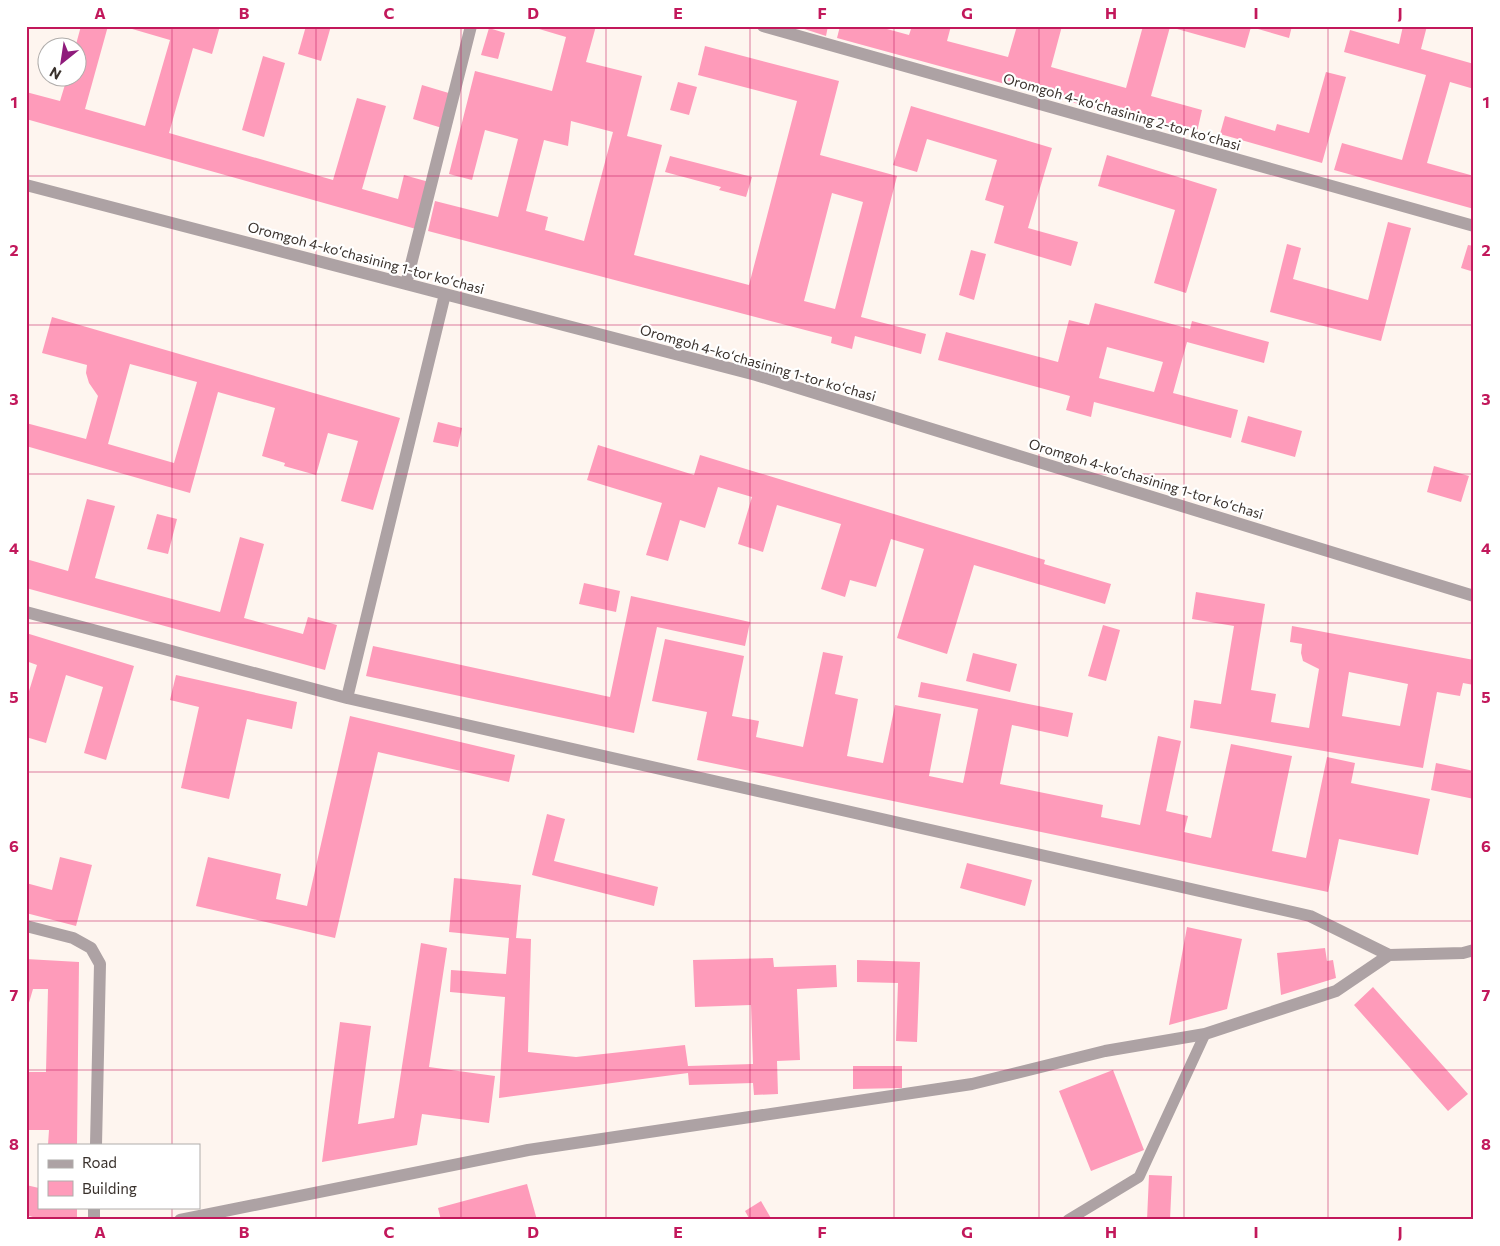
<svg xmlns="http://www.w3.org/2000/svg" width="1500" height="1246" font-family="Commissioner,sans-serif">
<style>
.building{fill:#fe9bba;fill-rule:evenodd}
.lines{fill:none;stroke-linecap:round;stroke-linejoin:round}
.service{stroke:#ada2a4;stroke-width:11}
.minor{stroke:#ada2a4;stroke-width:12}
.grid{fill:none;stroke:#c2185b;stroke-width:1;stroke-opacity:0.55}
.labels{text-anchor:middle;stroke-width:4.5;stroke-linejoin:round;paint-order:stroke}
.street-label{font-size:14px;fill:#39312c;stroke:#fff}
.neatline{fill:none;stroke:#c2185b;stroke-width:2}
.grid-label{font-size:16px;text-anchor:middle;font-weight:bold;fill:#c2185b}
</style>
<rect width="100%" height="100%" fill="#fef5ef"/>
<path class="building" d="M81 26H108L85 109 145 126 170 40 122 26H220L212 54 193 48 169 133 333 180 357 98 386 106 362 189 398 199 404 175 429 182 416 229 26 119V92L60 101 67 78H78V48H75Z
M306 26H331L321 61 298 54Z
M529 26H596L586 62 642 76 627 136 662 145 634 255 749 285 797 101 698 75 705 46 839 81 820 155 897 176 861 317 926 334 921 354 855 336 852 349 831 343 832 337 428 231 435 201 498 217 518 139 485 130 472 180 449 174 475 71 552 91 566 37ZM571 121 613 132 584 241 545 230 548 217 526 211 544 140 568 146ZM832 193 863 202 835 309 804 301Z
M795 26H828L826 36Z
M840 26H876L909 35 912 26H951L947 41 1008 57 1017 26H1062L1051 67 1126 88 1143 26H1292L1289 38 1251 27 1245 48 1170 27 1151 96 1202 110 1197 132 1120 111 1119 115 837 38Z
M1403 26H1427L1421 49 1474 64V89L1450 82 1427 163 1474 176V209L1334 170 1342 143 1402 160 1426 75 1344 52 1350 30 1399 44Z
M489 28 505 33 498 59 481 55Z
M263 56 285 63 264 137 242 130Z
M1326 72 1346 77 1322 163 1220 134 1225 116 1275 131 1277 124 1309 133Z
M678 82 697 87 689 115 670 110Z
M422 85 452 94 442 128 413 119Z
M911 106 1052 148 1028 228 1078 242 1071 266 994 243 1004 206 985 200 997 160 927 139 917 172 893 165Z
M1107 155 1217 189 1186 293 1154 283 1175 210 1098 186Z
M670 156 752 177 746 197 719 190 721 187 665 172Z
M1388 222 1411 228 1381 341 1270 312 1287 244 1301 248 1293 279 1368 300Z
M1468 245 1474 246V272L1461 268Z
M971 250 986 254 974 300 959 295Z
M1095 303 1190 329 1192 321 1269 342 1264 363 1187 342 1173 393 1238 410 1231 438 1094 402 1091 417 1066 410 1070 396 938 360 946 332 1058 362 1069 320 1089 325ZM1107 347 1163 362 1154 392 1099 378Z
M52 317 400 418 373 510 341 501 358 441 328 433 316 475 284 466 285 463 262 456 275 408 218 392 190 493 26 446V423L86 439 98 396 89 383 86 373 87 365 42 353ZM130 364 197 382 174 463 108 444Z
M1248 416 1302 431 1295 457 1241 442Z
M438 422 462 428 458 447 433 442Z
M598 445 694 475 700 455 1045 560 1044 564 1111 584 1105 604 974 565 947 654 897 638 924 549 891 539 876 587 850 580 845 597 821 589 841 524 777 505 763 552 738 544 752 497 718 487 705 528 680 520 668 561 646 555 662 503 587 480Z
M1434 466 1469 476 1461 502 1427 492Z
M87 499 115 506 95 578 220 612 240 537 264 544 244 618 303 634 308 617 337 625 325 670 26 588V559L68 571Z
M157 514 177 519 168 554 147 549Z
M584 583 620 591 616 612 579 604Z
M1196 592 1265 604 1251 690 1276 694 1271 722 1309 728 1319 669 1303 661 1301 653 1302 644 1290 642 1292 626 1474 660V685L1463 683 1460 696 1437 692 1423 768 1190 728 1194 700 1221 704 1234 626 1192 619ZM1349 672 1408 684 1400 726 1342 716Z
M631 596 750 622 745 646 657 627 634 733 366 676 373 646 610 697Z
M1103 625 1120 630 1106 681 1088 676Z
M26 633 134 666 106 760 84 753 103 687 66 675 46 743 26 737V701L37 665 26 661Z
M665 639 744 656 732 716 759 721 756 737 803 747 823 652 843 656 835 694 858 699 847 756 883 763 895 705 941 714 929 776 963 783 978 709 918 697 921 682 1073 713 1068 737 1012 725 1000 784 1103 805 1101 817 1140 825 1158 736 1181 741 1166 811 1188 816 1184 832 1211 838 1231 744 1292 756 1272 851 1306 858 1327 757 1355 763 1351 783 1430 799 1418 855 1339 839 1328 892 697 760 707 712 652 701Z
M973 653 1017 664 1010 692 966 681Z
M176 675 297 702 292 729 247 719 229 799 181 788 199 707 170 700Z
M350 716 515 755 509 782 378 752 335 938 196 906 208 857 281 874 276 899 307 906Z
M1436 763 1474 771V799L1431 790Z
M547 814 565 819 554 861 658 887 654 906 532 875Z
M60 857 92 865 76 926 26 913V883L52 890Z
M967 863 1032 880 1025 906 960 888Z
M454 878 521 885 516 938 531 939 528 1052 576 1057 685 1045 688 1066 753 1064 751 1005 695 1007 693 960 773 958 774 967 836 965 837 987 797 989 800 1060 777 1061 778 1094 754 1095 753 1083 689 1085 688 1073 499 1098 505 997 450 992 451 970 506 974 509 938 449 932Z
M1187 927 1242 939 1227 1009 1169 1025Z
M421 943 447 948 429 1067 495 1076 489 1123 422 1114 417 1145 322 1162 340 1022 371 1026 358 1124 394 1118Z
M1325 948 1327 961 1333 960 1336 978 1281 995 1277 953Z
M26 959 79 962 77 1145H48L49 1130H26V1072H46L48 989H33L26 1013Z
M857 960 920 962 917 1042 896 1041 898 983 857 982Z
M1373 987 1468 1094 1448 1111 1354 1005Z
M853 1066H902V1088L853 1089Z
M1113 1070 1144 1150 1091 1171 1059 1091Z
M1149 1175 1172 1176 1170 1220H1147Z
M527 1184 537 1220H510V1217L501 1220H441L438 1208Z
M26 1185 39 1188V1207H77V1220H43L26 1215Z
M761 1201 772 1220H750L745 1211Z"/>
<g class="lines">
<path class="service" d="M1068 1220 1139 1177 1205 1034"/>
<path class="minor" d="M763 26 1474 226
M26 185 756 375 1474 596
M406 284 471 26
M26 612 347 698 1310 916 1389 955 1463 953 1474 950
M347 698 445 294
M26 926 73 938 91 948 100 964 96 1145
M94 1220V1207
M180 1220 528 1150 972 1084 1105 1051 1205 1034 1336 991 1389 955"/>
</g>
<path class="grid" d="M172 26V1145M316 26V1220M461 26V1220M606 26V1220M750 26V1220M894 26V1220M1039 26V1220M1184 26V1220M1328 26V1220M26 176H1474M26 325H1474M26 474H1474M26 623H1474M26 772H1474M26 921H1474M26 1070H1474M172 1207V1220"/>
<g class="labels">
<g class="street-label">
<text transform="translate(1122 112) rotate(16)" y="5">Oromgoh 4-koʻchasining 2-tor koʻchasi</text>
<text transform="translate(366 258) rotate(15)" y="5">Oromgoh 4-koʻchasining 1-tor koʻchasi</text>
<text transform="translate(758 363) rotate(16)" y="5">Oromgoh 4-koʻchasining 1-tor koʻchasi</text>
<text transform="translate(1146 479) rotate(17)" y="5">Oromgoh 4-koʻchasining 1-tor koʻchasi</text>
</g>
</g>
<rect width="1500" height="1246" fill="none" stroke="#ffffff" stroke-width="55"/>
<rect x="38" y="1144" width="162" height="65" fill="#ffffff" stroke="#b0adab"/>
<rect x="48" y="1160" width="25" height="8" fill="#ada2a4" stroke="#b0adab"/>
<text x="82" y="1168" font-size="15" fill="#39312c">Road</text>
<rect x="48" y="1181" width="25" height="15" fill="#fe9bba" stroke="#b0adab"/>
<text x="82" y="1194" font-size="15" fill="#39312c">Building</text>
<g transform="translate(62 62) rotate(210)"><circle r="24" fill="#ffffff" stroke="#b0adab"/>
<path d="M0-4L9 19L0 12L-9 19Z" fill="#8f1b7b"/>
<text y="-8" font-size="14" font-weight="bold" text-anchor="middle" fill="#39312c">N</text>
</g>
<rect x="28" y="28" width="1444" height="1190" class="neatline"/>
<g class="grid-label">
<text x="100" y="19">A</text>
<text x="244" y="19">B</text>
<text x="389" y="19">C</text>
<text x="533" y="19">D</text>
<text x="678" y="19">E</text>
<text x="822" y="19">F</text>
<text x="967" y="19">G</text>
<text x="1111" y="19">H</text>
<text x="1256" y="19">I</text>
<text x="1400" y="19">J</text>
<text x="14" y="108">1</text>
<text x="1486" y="108">1</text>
<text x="14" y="256">2</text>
<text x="1486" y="256">2</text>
<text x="14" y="405">3</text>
<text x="1486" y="405">3</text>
<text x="14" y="554">4</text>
<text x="1486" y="554">4</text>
<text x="14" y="703">5</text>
<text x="1486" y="703">5</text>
<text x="14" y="852">6</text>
<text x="1486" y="852">6</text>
<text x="14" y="1001">7</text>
<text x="1486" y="1001">7</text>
<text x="14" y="1150">8</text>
<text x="1486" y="1150">8</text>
<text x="100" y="1238">A</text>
<text x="244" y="1238">B</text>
<text x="389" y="1238">C</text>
<text x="533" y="1238">D</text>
<text x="678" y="1238">E</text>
<text x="822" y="1238">F</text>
<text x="967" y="1238">G</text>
<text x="1111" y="1238">H</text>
<text x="1256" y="1238">I</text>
<text x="1400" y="1238">J</text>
</g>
</svg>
